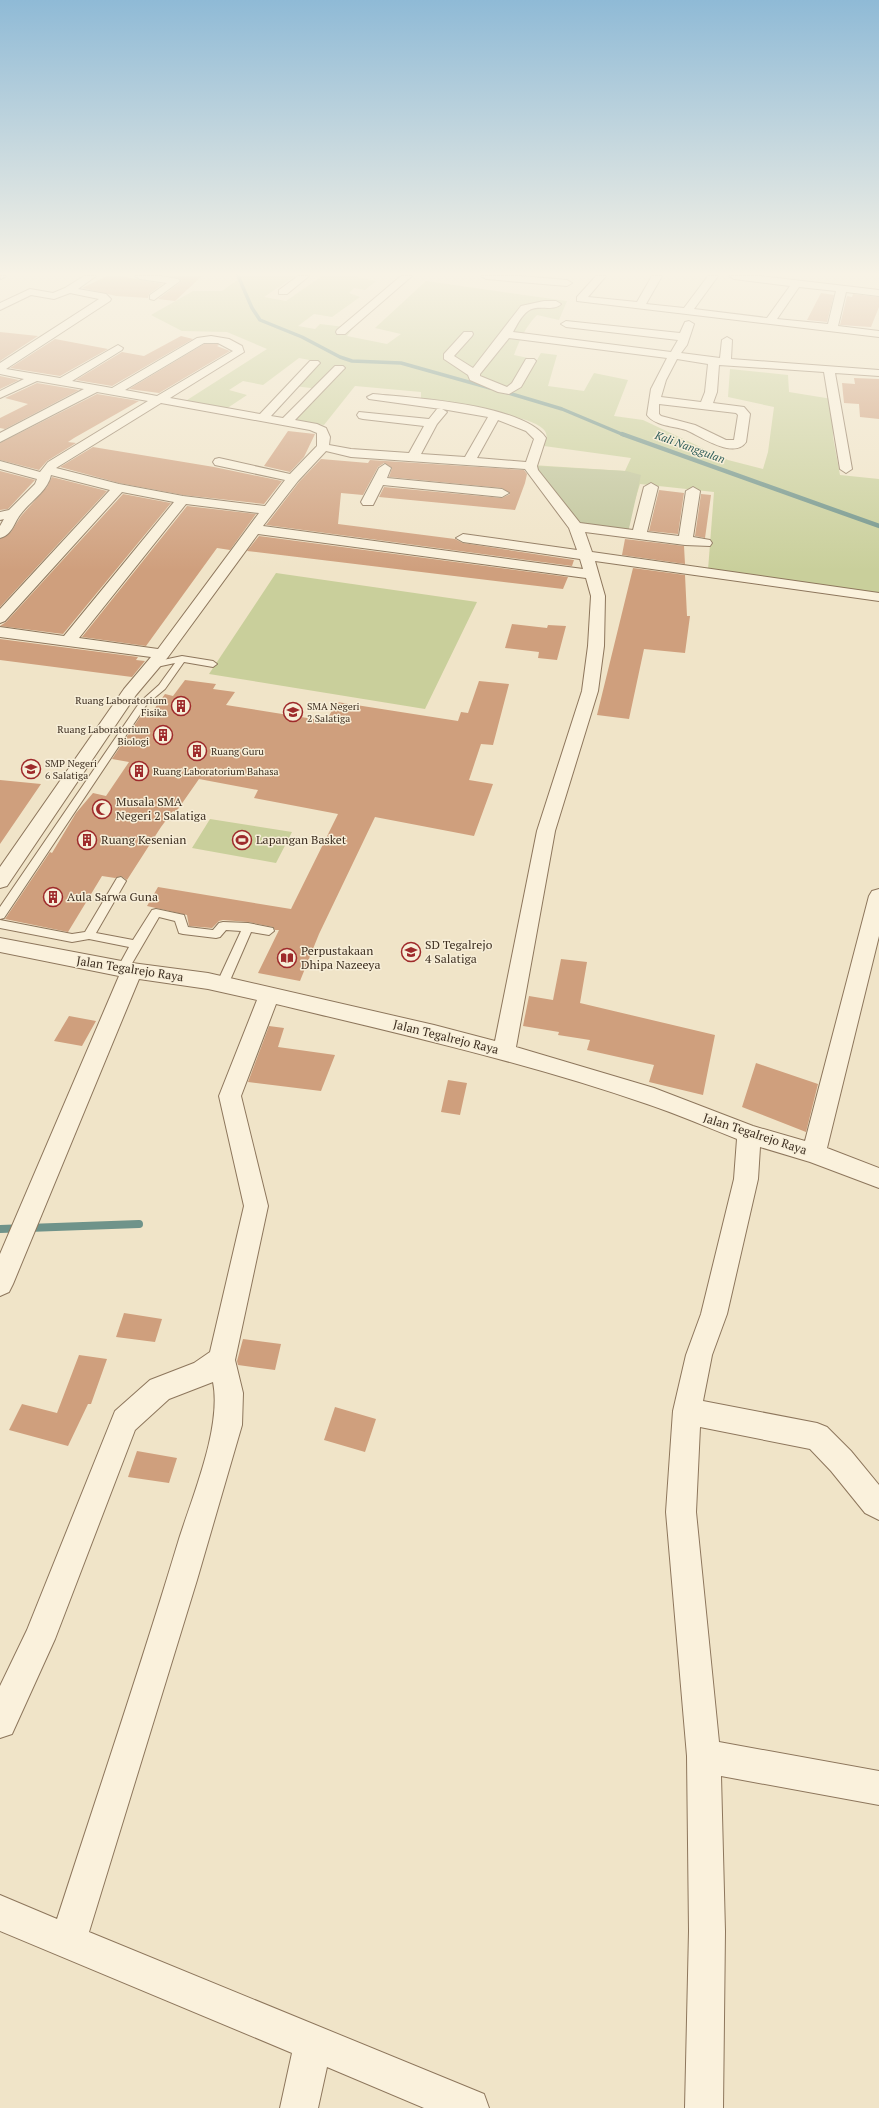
<svg xmlns="http://www.w3.org/2000/svg" width="879" height="2108" font-family="'PT Serif',serif">
<style>
.green{fill:#c9cf9b}
.cemetery{fill:#bfc49a}
.lines{fill:none;stroke-linecap:round;stroke-linejoin:round}
.stream-far2{stroke:#6f938a;stroke-width:3.5}
.stream-far1{stroke:#6f938a;stroke-width:4.5}
.stream{stroke:#6f938a;stroke-width:8}
.building{fill:#cf9f7d}
.lane-casing{stroke:#8d765c;stroke-width:2}
.street-casing{stroke:#8d765c;stroke-width:2}
.lane{fill:#faf1dc;fill-rule:evenodd}
.street{fill:#faf1dc;fill-rule:evenodd}
.labels{text-anchor:middle;stroke-width:3;stroke-linejoin:round;paint-order:stroke}
.far-poi-label{font-size:10px;fill:#3d2e20;stroke:#f7eed8;text-anchor:start}
.far-water-label{font-size:11px;font-style:italic;fill:#2f5d5a;stroke:#f7eed8}
.poi-label{font-size:12px;fill:#3d2e20;stroke:#f7eed8;text-anchor:start}
.street-label{font-size:12px;fill:#3d2e20;stroke:#f7eed8}
</style>
<rect width="100%" height="100%" fill="#f0e4c8"/>
<path class="green" d="M238 276H295L264 297 286 301 322 276H353L376 281 365 290 354 288 349 293 360 297 332 317 314 314 298 326 315 329 320 324 353 328 347 336 387 344 401 334 375 328 426 281 567 301 559 320 537 315C526 326 519 341 514 355L537 360 541 353 557 355 548 386 584 391 594 373 628 380 614 416 643 420 728 460 763 469 768 452 774 407 728 397 730 369 788 375 789 392 832 399 833 437 840 475 879 479V595L708 570 714 492 640 484 625 532 532 465 625 471 631 458 544 446C546 441 548 436 545 431 534 414 443 404 421 400V392L355 386 324 425 291 420 319 389 294 386 315 361 299 358 263 385 243 381 229 390 247 395 226 409 184 402 267 349 227 332 182 331 151 315 193 291H222L239 279Z
M276 573 477 602 425 709 209 674Z
M210 819 292 832 276 863 192 848Z"/>
<path class="cemetery" d="M535 466 626 471 641 475 628 533 580 528Z"/>
<g class="lines">
<path class="stream-far2" d="M238 276 252 308 260 320 302 337 340 357 352 361 401 363 490 388
M502 391 562 409 624 435"/>
<path class="stream-far1" d="M622 434 879 526"/>
<path class="stream" d="M0 1229 139 1224"/>
</g>
<path class="building" d="M107 276H120L163 284 149 294 148 298 116 296 82 288Z
M170 276H202L175 301 158 299 182 281 178 278Z
M821 293 834 295 827 322 807 320Z
M853 294 879 297V307L871 327 840 325 847 296 852 297Z
M0 332 38 336 0 361Z
M181 336 193 339 112 386 76 380 122 352 144 356Z
M55 339 108 349 60 376 10 368Z
M204 344H218L219 345 217 346 230 351 159 393 129 389Z
M0 376 19 380 0 389Z
M854 378 879 379V419L860 417 859 404 844 403 842 383 855 384Z
M37 383 79 390 5 429 0 428V418L28 404 5 398Z
M97 394 139 401 74 438 68 442 76 443 47 461 39 470 0 460V443Z
M288 431 315 434 304 457 290 472 264 466Z
M93 447 214 467 282 481 264 504 183 495 119 483 60 467Z
M321 459 368 463 370 460 524 470 527 474 525 483 515 510 379 497 384 487 502 498 510 494 502 488 389 477 392 468 384 463 378 467 363 495 341 493 338 524 455 539 463 543 574 560 572 566 266 525 299 482Z
M0 471 35 480 8 509 0 510Z
M52 477 107 491 0 607V539L11 532 21 516 47 487Z
M659 490 684 493 678 534 649 531Z
M123 494 171 503 63 634 0 626 6 622Z
M701 494 711 495 705 538 695 536Z
M187 506 256 514 230 550 217 548 146 646 82 637Z
M259 536 568 577 563 589 247 551Z
M625 539 684 546 685 564 622 555Z
M633 568 685 575 687 616H690L685 653 644 649 629 719 597 715Z
M512 624 547 628 548 625 566 626 557 660 538 658 539 652 505 648Z
M0 639 138 657 136 660 145 661 132 677 0 660Z
M185 680 216 684 213 689 235 692 226 705 326 721 337 702 458 721 461 712 468 713 479 681 509 684 493 745 481 744 469 780 493 784 474 836 375 817 319 934 300 981 258 973 279 930H275L273 927 248 922 223 920 219 921 212 928 189 926 187 915 147 906 158 887 291 909 338 814 254 798 258 790 199 779 176 812 173 811 161 827 127 880 121 876 115 878 102 876 68 932 5 919 50 852 52 853 76 813 93 793 106 796 129 762 112 759 144 711 152 712 165 694 173 696Z
M0 780 41 784 0 844Z
M561 959 587 962 580 1003 715 1035 703 1095 649 1082 654 1065 587 1050 590 1040 558 1035 559 1032 523 1026 529 996 553 1000Z
M69 1016 96 1021 82 1046 54 1041Z
M269 1026 284 1028 278 1047 335 1055 321 1091 248 1082Z
M756 1063 818 1084 806 1132 742 1107Z
M448 1080 467 1083 460 1115 441 1112Z
M124 1313 162 1319 155 1342 116 1337Z
M243 1339 281 1344 275 1370 238 1365 237 1361Z
M79 1355 107 1359 91 1404H88L68 1446 9 1430 22 1404 57 1413Z
M335 1407 376 1419 365 1452 324 1440Z
M137 1451 177 1458 169 1483 128 1477Z"/>
<g class="lines">
<g class="lane-casing">
<path id="lane" d="M182 656 213 661 217 664 213 667 184 662 165 689 147 704 4 918 0 919V907L140 702 159 685 175 663 152 668 149 667V663Z
M121 877 126 881 96 933 133 940 152 910 156 909 184 915 188 927 213 930 219 923 223 922 248 923 273 928 274 931 269 935 251 932 228 985 222 989 216 985 241 931 226 930 220 937 216 938 183 934 179 933 175 921 159 917 127 972 123 973 117 969 129 947 89 939 72 942 0 928V920L72 934 85 932 117 878Z"/>
</g>
<g class="street-casing">
<path id="street" d="M0 276H6L1 279Z
M84 276H96L78 289 106 294 111 299 110 301 6 369 60 378 118 345 123 348 122 350 72 381 112 388 197 338 211 336 229 339 242 346 244 352 170 398 260 414 310 361H318L320 363 318 365 271 416 283 418 335 366H343L345 368 343 370 295 420 317 424 326 428 330 437 329 445 351 449 409 453 424 426 363 419 359 418 357 415 359 412 429 419 437 409H441L369 399 367 397 373 394C414 398 523 404 546 438L537 466 538 470 580 523 633 530 644 487 651 483 658 487 647 532 679 536 686 491 693 487 700 491 693 537 710 540 712 543 710 546 685 545 585 532 592 552 879 593V601L595 561 605 596 604 646 598 691 555 831 516 1047 654 1088 753 1126 805 1141 869 896 872 891 879 889V936L827 1148 879 1168V1188L810 1162 760 1147 758 1179 727 1314 712 1355 703 1401 817 1423 827 1427 851 1451 879 1485V1520L865 1513 831 1471 810 1449 700 1427 696 1512 719 1742 879 1771V1805L721 1776 725 1931 723 2108H685L689 1931 687 1756 666 1512 673 1411 686 1355 701 1314 734 1179 737 1139C707 1127 677 1114 647 1104 525 1062 401 1034 276 1004L241 1096 268 1206 235 1360 243 1393 242 1425 197 1580 89 1932 484 2094 489 2108H424L327 2067 318 2108H280L292 2053 0 1931V1895L57 1919C98 1792 141 1666 179 1539 193 1495 222 1426 213 1382L169 1399 135 1430 55 1639 12 1734 0 1738V1686L27 1630 115 1411 150 1380 194 1363 210 1352 244 1206 219 1096 257 1000 208 989 139 979 13 1284 9 1292 0 1296V1254L119 976 0 952V938L132 963 208 973 434 1025 495 1041 537 831 582 691 588 646 591 596 586 578 258 534 168 657 136 695 7 886 0 888V867L124 689 151 657 0 637V627L64 636 174 502 122 492 5 621 0 623V609L110 490 51 475C48 491 30 501 20 515 14 523 12 535 0 538V526L4 519 0 520V512L9 510 35 484 37 479 0 469V461L40 472 48 462 148 401 97 392 0 442V433L84 389 37 381 0 398V391L24 379 0 374V363L99 299 70 293 54 299 31 295 0 310V303L30 289 53 293 65 288ZM204 343H218L233 351 157 396 125 390ZM161 403 310 430 317 433V446L290 474 219 458 215 459 213 462 215 465 285 480 265 506 183 496 119 484 56 468ZM442 409 488 417 465 457 421 454 437 424 447 412ZM498 420 526 431 534 439 526 462 477 458ZM326 451 351 457 525 469 569 528 577 550 463 534 456 538 463 542 580 559 583 569 263 526 298 481ZM186 504 259 513 158 649 79 638Z
M135 276H161L178 279 180 281 154 300 150 299V295L167 283 140 279Z
M298 276H309L287 294H279V290Z
M401 276H412L345 334H337L336 332 337 330Z
M481 276H521L567 280 572 283 567 286 486 279Z
M596 276H606L588 297 637 302 652 276H662L646 304 684 308 708 276H718L694 309 767 318 790 286 734 279 729 276H760L879 290V296L846 292 838 326 879 331V337L577 301V297ZM799 287 836 291 828 324 777 319Z
M544 301H556L561 304C554 312 537 304 528 311 521 316 517 325 513 332L671 352 678 340 566 327 561 324 566 321 680 333 685 322 689 321 694 324 687 345 681 353 720 358 722 340 727 337 732 340 731 359 879 370V376L835 373 852 469 846 473 840 469 824 372 719 365 717 392 713 403 744 407 750 414 746 442C734 460 700 436 686 430 674 426 655 426 647 415L651 389 667 358 509 338 480 374V376L507 387 512 383 526 359H534L536 361 521 387 509 394 498 392 470 380 468 375 444 359V354L464 332H472L473 334 472 336 454 356 473 368 521 306ZM677 359 708 364 705 392 701 402 661 397 666 380ZM659 404 736 413 738 415 734 440H726L695 425 661 416 659 414Z
M385 464 391 468 387 478 502 489 509 493 502 497 383 485 373 505H363L361 502 379 468Z"/>
</g>
<use href="#lane" class="lane"/>
<use href="#street" class="street"/>
</g>
<linearGradient id="sky" x2="0" y2="1"><stop stop-color="#8fbad6"/><stop offset="0.48" stop-color="#f8f3e6"/><stop offset="1" stop-color="#f8f3e6" stop-opacity="0"/></linearGradient>
<rect width="879" height="571" fill="url(#sky)"/>
<defs>
<g id="building-ring" transform="scale(1)"><circle r="9.5" fill="#f7eed8" stroke="#9e2a2b" stroke-width="1.5"/><path d="M-4-6H4V6H1V3H-1V6H-4ZM-2.5-4.3h1.7v1.8h-1.7ZM.8-4.3h1.7v1.8H.8ZM-2.5-1h1.7V.8h-1.7ZM.8-1h1.7V.8H.8Z" fill="#9e2a2b"/></g>
<g id="school-ring" transform="scale(1)"><circle r="9.5" fill="#f7eed8" stroke="#9e2a2b" stroke-width="1.5"/><path d="M0-5L7-2L0 1L-7-2ZM-4 1L0 2.5L4 1V4Q0 6-4 4Z" fill="#9e2a2b"/></g>
<g id="mosque-ring" transform="scale(1)"><circle r="9.5" fill="#f7eed8" stroke="#9e2a2b" stroke-width="1.5"/><path d="M3.5-4.9A6 6 0 1 0 3.5 4.9A5 5 0 1 1 3.5-4.9Z" fill="#9e2a2b"/></g>
<g id="stadium-ring" transform="scale(1)"><circle r="9.5" fill="#f7eed8" stroke="#9e2a2b" stroke-width="1.5"/><path d="M0-5a6.5 5 0 1 0 0 10a6.5 5 0 1 0 0-10ZM-3.5-1.8h7v3.6h-7Z" fill="#9e2a2b"/></g>
<g id="library-ring" transform="scale(1)"><circle r="9.5" fill="#f7eed8" stroke="#9e2a2b" stroke-width="1.5"/><path d="M-6-4Q-3-5.5-.7-3.5V5Q-3 3-6 4ZM6-4Q3-5.5 .7-3.5V5Q3 3 6 4Z" fill="#9e2a2b"/></g>
</defs>
<g fill-rule="evenodd">
<use href="#building-ring" x="181" y="706"/>
<use href="#school-ring" x="293" y="712"/>
<use href="#building-ring" x="163" y="735"/>
<use href="#building-ring" x="197" y="751"/>
<use href="#school-ring" x="31" y="769"/>
<use href="#building-ring" x="139" y="771"/>
<use href="#mosque-ring" x="102" y="809"/>
<use href="#building-ring" x="87" y="840"/>
<use href="#stadium-ring" x="242" y="840"/>
<use href="#building-ring" x="53" y="897"/>
<use href="#school-ring" x="411" y="952"/>
<use href="#library-ring" x="287" y="958"/>
</g>
<g class="labels">
<g class="far-poi-label">
<text x="167" y="704" text-anchor="end">Ruang Laboratorium<tspan x="167" dy="12">Fisika</tspan></text>
<text x="307" y="710">SMA Negeri<tspan x="307" dy="12">2 Salatiga</tspan></text>
<text x="149" y="733" text-anchor="end">Ruang Laboratorium<tspan x="149" dy="12">Biologi</tspan></text>
<text x="211" y="755">Ruang Guru</text>
<text x="45" y="767">SMP Negeri<tspan x="45" dy="12">6 Salatiga</tspan></text>
<text x="153" y="775">Ruang Laboratorium Bahasa</text>
</g>
<g class="far-water-label">
<text transform="translate(690 447) rotate(20)" y="4">Kali Nanggulan</text>
</g>
<g class="poi-label">
<text x="116" y="806">Musala SMA<tspan x="116" dy="14">Negeri 2 Salatiga</tspan></text>
<text x="101" y="844">Ruang Kesenian</text>
<text x="256" y="844">Lapangan Basket</text>
<text x="67" y="901">Aula Sarwa Guna</text>
<text x="425" y="949">SD Tegalrejo<tspan x="425" dy="14">4 Salatiga</tspan></text>
<text x="301" y="955">Perpustakaan<tspan x="301" dy="14">Dhipa Nazeeya</tspan></text>
</g>
<g class="street-label">
<text transform="translate(130 969) rotate(9)" y="4">Jalan Tegalrejo Raya</text>
<text transform="translate(446 1037) rotate(14)" y="4">Jalan Tegalrejo Raya</text>
<text transform="translate(755 1134) rotate(18)" y="4">Jalan Tegalrejo Raya</text>
</g>
</g>
</svg>
